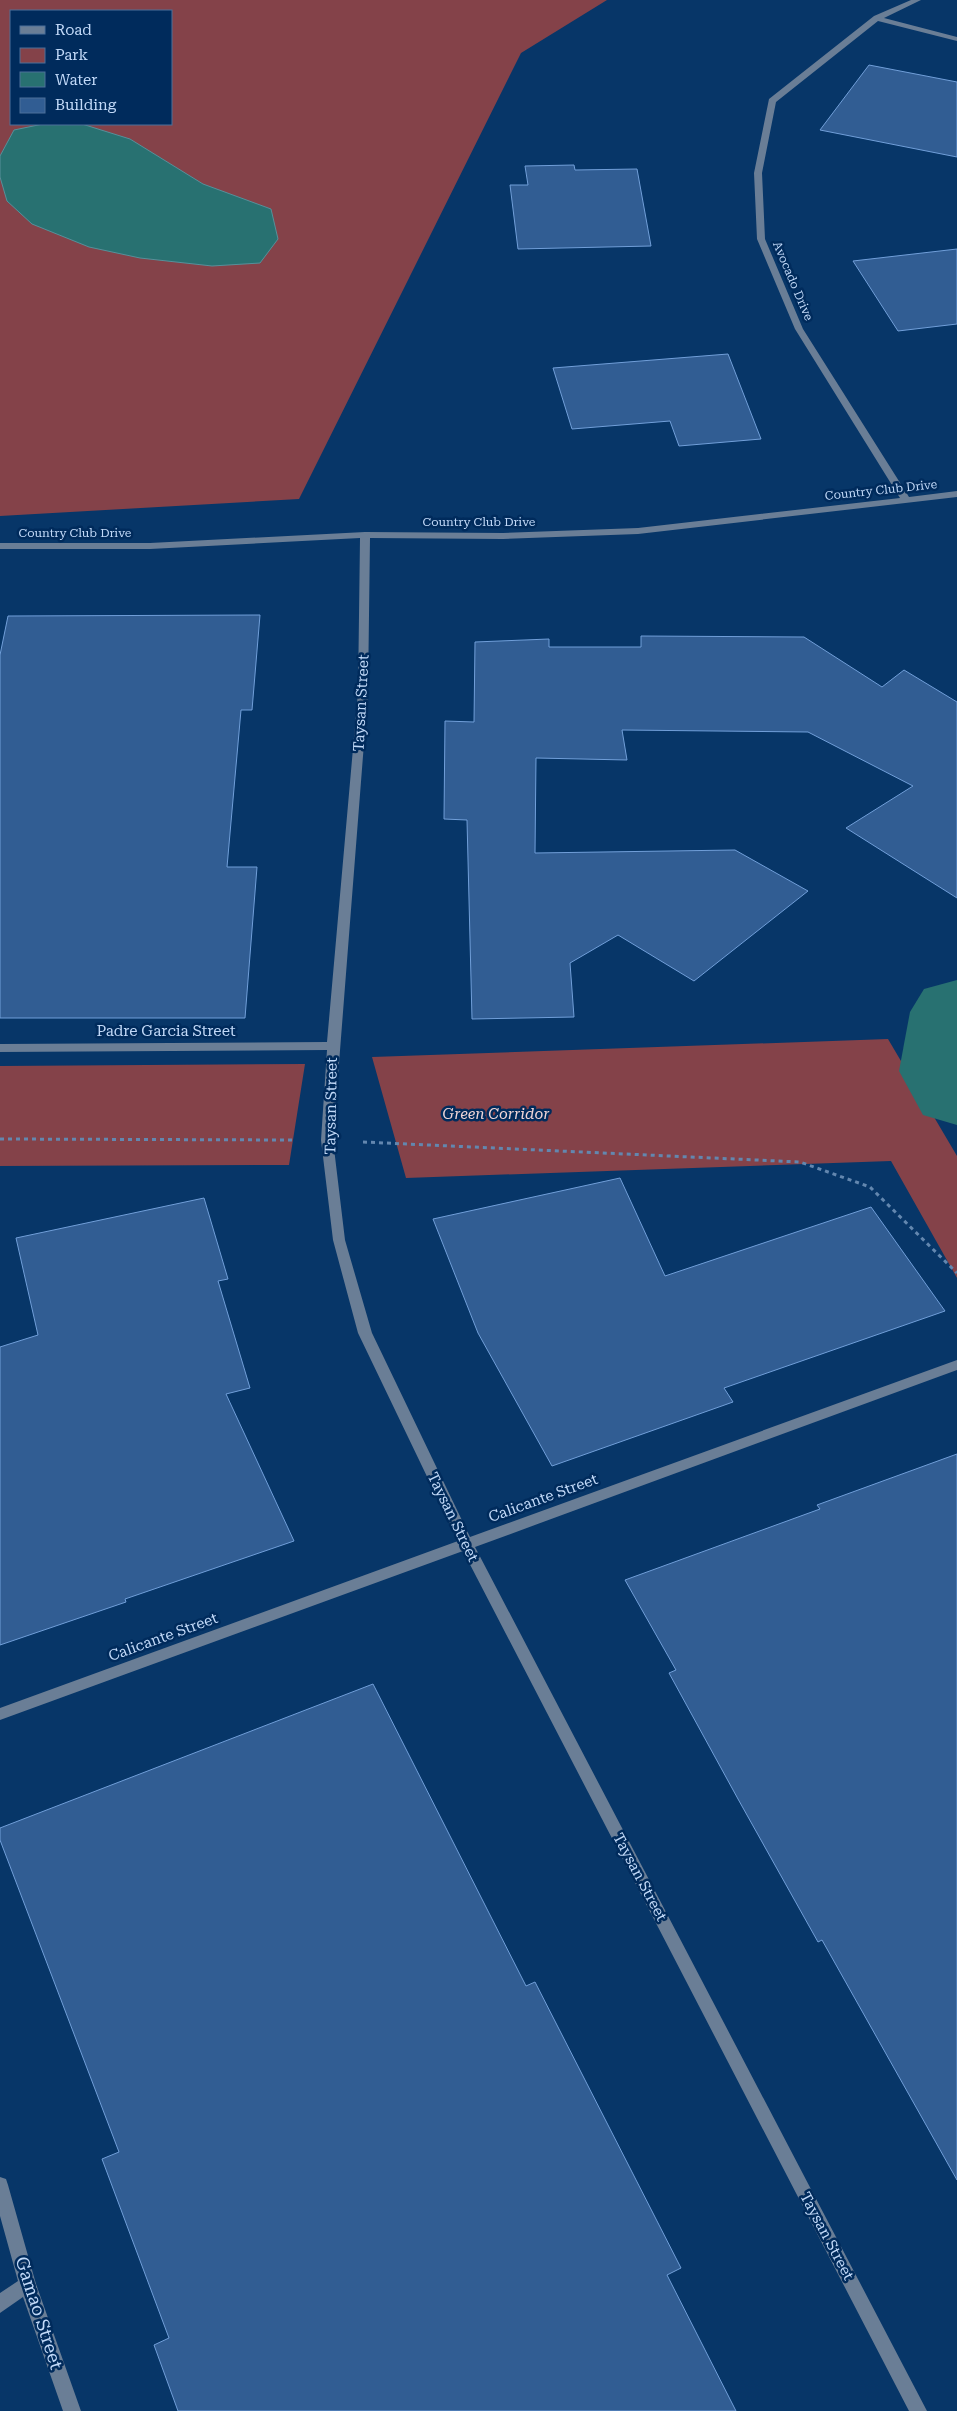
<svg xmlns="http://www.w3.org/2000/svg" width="957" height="2411" font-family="'Roboto Serif',serif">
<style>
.green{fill:#844249;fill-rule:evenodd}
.water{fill:#287171;stroke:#56909a}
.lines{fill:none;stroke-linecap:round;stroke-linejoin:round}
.river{fill:#287171;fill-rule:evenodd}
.building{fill:#315d93;stroke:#719fd9}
.path{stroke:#6387af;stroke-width:3;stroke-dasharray:4 4;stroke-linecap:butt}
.minor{fill:#6a7e96;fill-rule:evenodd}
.labels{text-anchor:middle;stroke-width:5;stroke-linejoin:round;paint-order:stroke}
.far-street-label{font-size:12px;fill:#c1d9f8;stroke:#002b5c}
.street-label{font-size:15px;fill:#c1d9f8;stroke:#002b5c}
.park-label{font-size:15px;font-style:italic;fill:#f1d6d7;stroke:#002b5c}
.near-street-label{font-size:18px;fill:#c1d9f8;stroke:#002b5c}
</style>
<rect width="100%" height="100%" fill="#073668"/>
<path class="green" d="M0 0H607L521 53 299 499 0 516ZM11 11H171V124H11Z
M888 1039 957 1156V1278L891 1161 406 1178 372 1057Z
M305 1064 289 1165 0 1166V1066Z"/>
<path class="water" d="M43 124H82L130 139 203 184 271 209 278 239 260 263 212 266 140 258 89 247 32 224 7 201 0 177V156L14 130Z"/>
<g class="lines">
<path class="river" d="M957 980V1125L923 1115 899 1071 910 1012 924 989Z"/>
</g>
<path class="building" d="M869 65 957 82V157L820 130Z
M574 165 575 170 637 169 651 246 518 249 510 185H528L525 166Z
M957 249V324L898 331 853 261Z
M728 354 761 439 679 446 670 421 572 429 553 368Z
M260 615 252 710H241L227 867H257L245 1018H0V655L8 616Z
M641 636 804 637 882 687 904 670 957 702V898L846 828 913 786 808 732 622 730 627 760 536 758 535 853 735 850 808 891 694 981 618 935 570 963 574 1017 472 1019 467 820 444 819 445 721 474 722 475 642 549 639V647H641Z
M620 1178 665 1276 871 1207 945 1311 724 1388 733 1402 552 1466 478 1333 433 1219Z
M204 1198 228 1279 218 1281 250 1388 226 1394 294 1541 125 1599 126 1602 0 1645V1347L38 1335 16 1238Z
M957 1454V2180L822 1940 818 1942 738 1799 669 1673 676 1670 625 1580 820 1509 817 1505Z
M373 1684 526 1986 535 1982 681 2268 667 2275 736 2411H178L154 2345 169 2338 102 2159 119 2152 0 1840V1828Z"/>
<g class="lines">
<path class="path" d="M0 1139 292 1140
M363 1142 800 1162 870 1187 957 1273"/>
<path class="minor" d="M911 0H921L884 18 957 37V41L878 21 776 102 762 173 765 239 803 329 909 497 957 491V497L638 534 503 539 370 538 368 692 333 1140 345 1240 372 1333 470 1537 957 1360V1370L475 1547 927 2411H909L463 1551 0 1720V1708L458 1541 358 1333 333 1240 321 1140 327 1050 0 1052V1044L327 1042 358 692 360 538 150 549H0V543H150L365 532 503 533 638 528 900 498 795 329 757 239 754 173 769 99 874 16Z
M0 2177 6 2179 8 2185 36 2284 81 2411H63L23 2297 0 2313V2293L18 2281 0 2216Z"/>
</g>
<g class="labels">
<g class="far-street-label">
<text transform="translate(793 281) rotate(67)" y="4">Avocado Drive</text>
<text transform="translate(881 490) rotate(-6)" y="4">Country Club Drive</text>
<text x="479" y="526">Country Club Drive</text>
<text x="75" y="537">Country Club Drive</text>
</g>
<g class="street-label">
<text transform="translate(361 703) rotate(-87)" y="5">Taysan Street</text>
<text x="166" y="1036">Padre Garcia Street</text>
<text transform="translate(331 1106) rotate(-89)" y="5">Taysan Street</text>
<text transform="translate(543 1498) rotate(-20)" y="5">Calicante Street</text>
<text transform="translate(453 1517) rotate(64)" y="5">Taysan Street</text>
<text transform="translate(163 1637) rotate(-20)" y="5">Calicante Street</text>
<text transform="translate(640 1877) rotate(62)" y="5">Taysan Street</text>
<text transform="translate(827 2236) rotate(62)" y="5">Taysan Street</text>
</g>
<g class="park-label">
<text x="496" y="1119">Green Corridor</text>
</g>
<g class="near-street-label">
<text transform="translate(39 2313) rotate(72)" y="6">Gamao Street</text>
</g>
</g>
<rect x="10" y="10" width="162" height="115" fill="#002b5c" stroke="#4d719a"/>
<rect x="20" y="26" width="25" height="8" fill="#6a7e96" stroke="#4d719a"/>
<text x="55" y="35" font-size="15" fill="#c1d9f8">Road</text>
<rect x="20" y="48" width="25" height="15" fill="#844249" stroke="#4d719a"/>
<text x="55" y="60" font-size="15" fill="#c1d9f8">Park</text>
<rect x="20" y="72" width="25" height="15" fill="#287171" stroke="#4d719a"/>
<text x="55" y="85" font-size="15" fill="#c1d9f8">Water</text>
<rect x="20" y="98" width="25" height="15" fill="#315d93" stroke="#4d719a"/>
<text x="55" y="110" font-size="15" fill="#c1d9f8">Building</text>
</svg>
